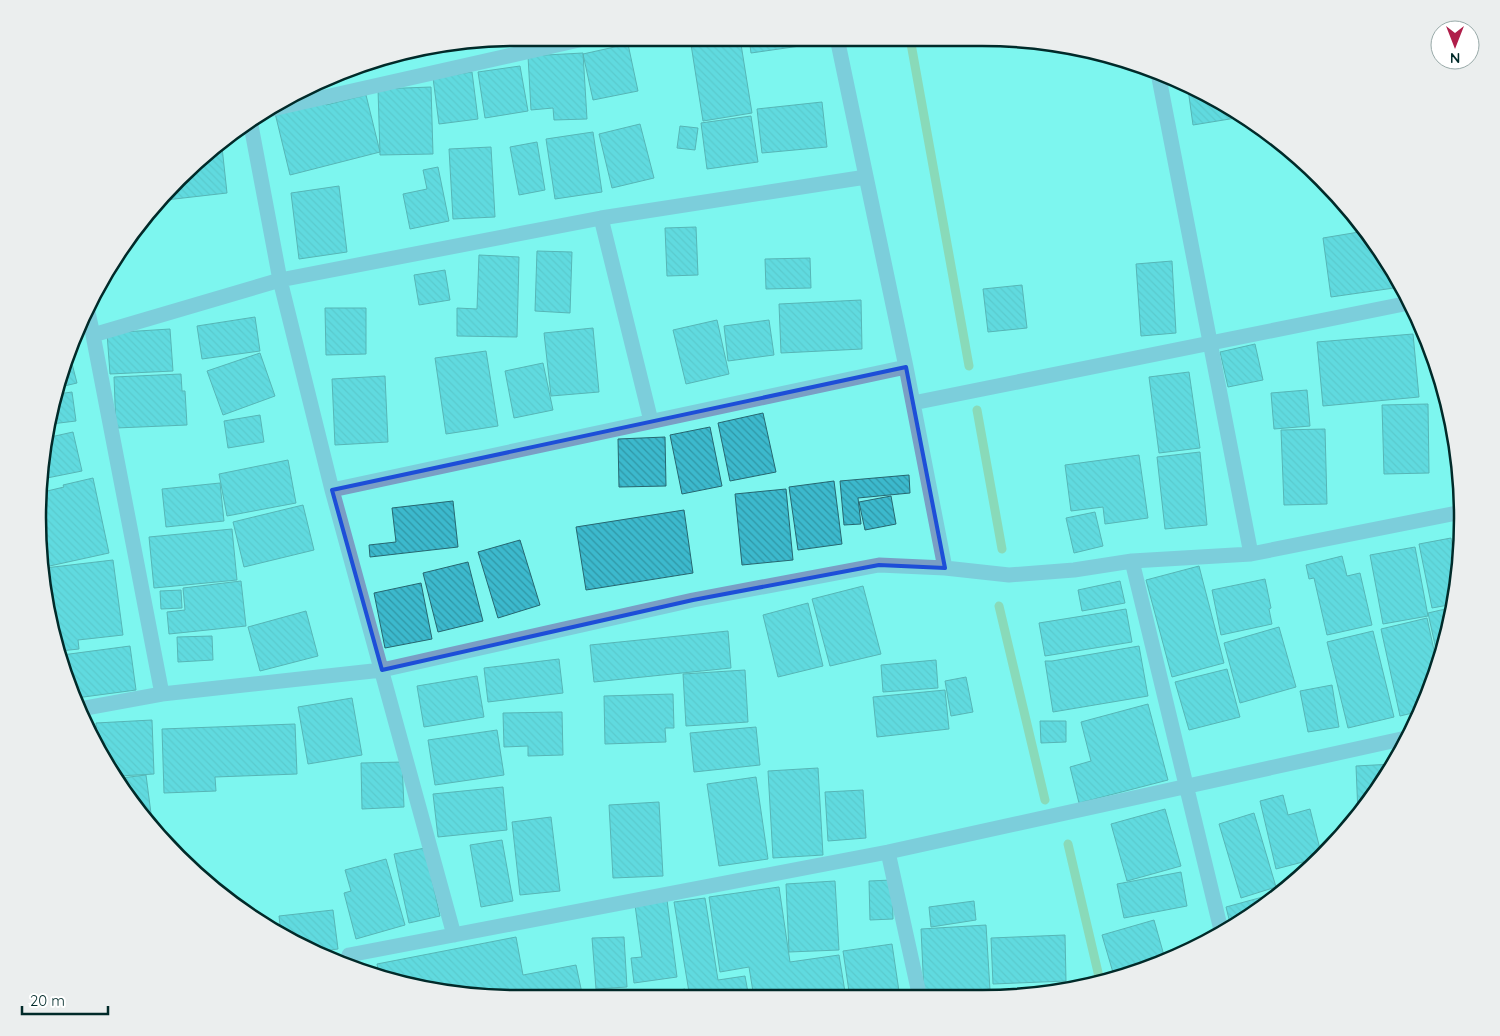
<svg xmlns="http://www.w3.org/2000/svg" width="1500" height="1036" font-family="Quicksand,sans-serif">
<style>
.lines{fill:none;stroke-linecap:round;stroke-linejoin:round}
.stream{stroke:#98b879;stroke-width:9}
.building{fill:url(#building-back-hatch);stroke:#276771}
.minor{stroke:#7a9ec4;stroke-width:15}
.marked{fill:none;stroke:#1d4ed8;stroke-width:4;stroke-linejoin:round}
.rim{fill:none;stroke:#012a29;stroke-width:2.5}
</style>
<defs>
<pattern id="building-back-hatch" width="6" height="6" patternUnits="userSpaceOnUse" patternTransform="scale(1.25)"><rect width="6" height="6" fill="#3cb9cd"/><path d="M-1 5l2 2M0 0l6 6M5-1l2 2" fill="none" stroke="#3097a6"/></pattern>
</defs>
<rect width="100%" height="100%" fill="#7df6ef"/>
<g class="lines">
<path class="stream" d="M910 38 969 366
M977 410 1002 549
M999 606 1045 800
M1068 844 1100 981"/>
</g>
<path class="building" d="M690 38H740L752 113 703 121Z
M749 38H798L800 46 751 53Z
M628 44 638 91 593 100 583 54Z
M583 53 587 119 554 120 553 108 531 110 528 56Z
M520 66 528 111 485 118 478 72Z
M472 72 478 119 439 124 433 78Z
M431 87 433 154 380 155 378 89Z
M1188 89 1222 102 1242 117 1193 125Z
M366 95 380 152 290 175 275 113 325 101 326 105Z
M822 102 827 147 762 153 757 109Z
M751 116 758 162 707 169 701 123Z
M640 124 654 178 612 188 599 134Z
M680 126 698 128 695 150 677 148Z
M593 132 602 192 555 199 546 139Z
M537 142 545 190 519 195 510 147Z
M222 147 227 193 157 201 218 148Z
M491 147 495 217 453 219 449 149Z
M438 167 449 221 410 229 403 194 427 189 423 170Z
M339 186 347 252 299 259 291 193Z
M696 227 698 275 667 276 665 228Z
M1365 231 1382 251 1401 287 1331 297 1323 238Z
M537 251 572 252 570 313 535 311Z
M479 255 519 257 517 337 457 336V308L477 309Z
M810 258 811 288 766 289 765 259Z
M1172 261 1176 333 1141 336 1136 264Z
M445 270 450 300 419 305 414 275Z
M1022 285 1027 328 988 332 983 289Z
M861 300 862 349 781 353 779 304Z
M325 308H366V354L326 355Z
M255 317 260 351 202 359 197 326Z
M717 320 729 374 686 384 673 330Z
M769 320 774 355 728 361 724 326Z
M593 328 599 392 551 396 544 333Z
M170 329 173 371 110 374 107 333Z
M1413 334 1419 397 1323 406 1317 342Z
M1255 344 1263 380 1228 387 1220 352Z
M486 351 498 426 446 434 435 358Z
M69 352 77 383 60 387Z
M260 353 275 396 223 415 207 371Z
M543 363 553 410 514 418 505 371Z
M1189 372 1200 448 1159 453 1149 377Z
M181 374 182 391H185L187 425 116 428 114 377Z
M385 376 388 442 335 445 332 379Z
M1307 390 1310 426 1274 429 1271 393Z
M72 392 76 421 51 424 52 434H47L58 394Z
M1428 404 1429 473 1384 474 1382 405Z
M763 413 776 472 730 481 718 423Z
M260 415 264 442 228 448 224 421Z
M710 427 722 486 682 494 670 435Z
M1325 429 1327 504 1284 505 1281 430Z
M73 432 82 471 42 479V456L46 438Z
M665 437 666 486 619 487 618 439Z
M1200 452 1207 525 1165 529 1157 457Z
M1139 455 1148 518 1105 524 1103 507 1071 511 1065 465Z
M288 460 296 503 227 516 219 474Z
M909 475 910 493 858 498 861 524 844 525 840 481Z
M93 478 109 553 45 567 43 492 64 487 63 485Z
M834 481 842 544 798 550 789 487Z
M220 483 224 521 166 527 162 489Z
M786 489 793 560 742 565 735 494Z
M891 496 896 524 865 530 859 502Z
M453 501 458 547 370 557 369 545 396 542 392 508Z
M303 505 314 550 244 567 233 522Z
M684 510 693 573 586 590 576 527Z
M1095 512 1103 546 1074 553 1066 518Z
M232 529 237 580 154 588 149 537Z
M1451 538 1457 571 1454 604 1432 608 1419 544Z
M520 540 540 605 498 618 478 552Z
M1415 547 1428 616 1383 624 1370 555Z
M1342 556 1347 576 1360 573 1372 625 1327 635 1314 578 1309 579 1306 565Z
M113 560 123 635 78 640 79 649 60 651 47 611 45 568Z
M468 562 483 621 438 632 423 573Z
M1199 566 1224 663 1172 677 1146 580Z
M1265 579 1271 608 1269 609 1272 624 1221 635 1212 590Z
M241 581 246 626 169 634 167 612 185 610 183 588Z
M1120 581 1125 603 1082 611 1078 590Z
M421 583 432 639 385 648 374 593Z
M863 586 881 654 830 666 812 599Z
M181 590 182 608 161 609 160 591Z
M808 603 823 666 778 677 763 615Z
M1454 607 1441 653 1437 654 1428 613Z
M1126 609 1132 642 1045 656 1039 623Z
M306 611 318 656 260 671 248 627Z
M1427 618 1437 664 1426 702 1421 711 1400 716 1381 629Z
M1279 627 1296 687 1240 703 1224 643Z
M728 631 731 668 594 682 590 645Z
M1373 631 1394 717 1348 728 1327 642Z
M212 636 213 660 178 662 177 637Z
M130 646 136 690 76 698 62 655Z
M1139 646 1148 696 1053 712 1045 661H1052Z
M559 659 563 693 488 702 484 668Z
M936 660 938 688 883 692 881 665Z
M1227 669 1240 717 1189 730 1175 682Z
M745 670 748 722 686 726 683 674Z
M477 676 484 717 424 727 417 686Z
M966 677 973 712 951 716 945 681Z
M1332 685 1339 727 1308 732 1300 691Z
M945 690 949 729 877 737 873 697Z
M673 694 674 728H665L666 742 605 744 604 696Z
M352 698 362 755 308 764 298 707Z
M1148 704 1168 780 1079 803 1070 767 1091 761 1081 722Z
M562 712 563 755 528 756V746L504 747 503 713Z
M152 720 154 774 119 776 97 744 96 723Z
M1040 721H1066V742L1041 743Z
M295 724 297 774 215 777 216 791 164 793 162 729Z
M756 727 760 765 694 772 690 733Z
M497 730 504 775 435 785 428 740Z
M402 762 404 807 362 809 361 763Z
M1393 764 1381 785 1358 814 1356 766Z
M818 768 823 855 773 858 768 771Z
M146 775 152 821 121 778Z
M756 777 768 859 719 866 707 784Z
M503 787 507 830 438 837 433 794Z
M863 790 866 838 828 841 825 792Z
M1283 795 1288 815 1310 809 1322 857 1276 869 1260 801Z
M659 802 663 876 613 878 609 805Z
M1165 809 1181 866 1127 881 1111 824Z
M1254 813 1276 887 1241 898 1219 824Z
M551 817 560 891 520 895 512 822Z
M502 840 513 901 481 907 470 845Z
M425 848 440 916 409 923 394 854Z
M386 859 405 925 356 939 344 893 351 891 345 870Z
M1181 872 1187 906 1124 918 1117 884Z
M892 880 893 919 870 920 869 881Z
M835 881 839 950 789 952 786 884Z
M779 887 790 962 839 955 846 998H754L749 967 720 972 709 897Z
M1270 895 1230 923 1226 907Z
M705 898 718 980 745 976 749 998H690L674 902Z
M667 900 677 977 634 983 631 958 642 957 635 905Z
M974 901 976 920 931 927 929 907Z
M333 910 338 949 315 952 281 934 279 916Z
M1154 920 1165 959 1114 976 1102 935Z
M986 925 990 990 924 993 921 929Z
M1065 935 1066 981 993 984 991 938Z
M516 937 523 975 576 965 583 998H518L485 995V993L478 995 424 989 379 975 377 964Z
M624 937 627 987 596 989 592 938Z
M892 944 900 998H850L843 951Z
M685 989 687 998H636Z"/>
<g class="lines">
<path class="minor" d="M837 38 906 367 945 568
M1159 78 1251 554
M272 109 588 38
M250 120 280 280 332 490 454 935
M601 218 651 421
M88 312 93 335 162 694
M93 335 280 280 601 218 866 177
M913 403 1409 303
M332 490 906 367
M1132 561 1221 930
M80 709 162 694 382 670 693 600 879 565 945 568 1009 575 1074 570 1132 561 1251 554 1462 512
M888 852 920 998
M353 968 349 955 888 852 1406 738"/>
</g>
<path d="M0 0H1500V1036H0ZM906 367 945 568 879 565 693 600 382 670 332 490Z" fill="#7df6ef" fill-opacity=".55" fill-rule="evenodd"/>
<path class="marked" d="M906 367 945 568 879 565 693 600 382 670 332 490Z"/>
<path d="M0 0H1500V1036H0ZM518 46H982A472 472 0 0 1 1454 518V518A472 472 0 0 1 982 990H518A472 472 0 0 1 46 518V518A472 472 0 0 1 518 46Z" fill="#ebeeee" fill-rule="evenodd"/>
<path class="rim" d="M518 46H982A472 472 0 0 1 1454 518V518A472 472 0 0 1 982 990H518A472 472 0 0 1 46 518V518A472 472 0 0 1 518 46Z"/>
<g transform="translate(1455 45) rotate(180)"><circle r="24" fill="#ffffff" stroke="#99aaa9"/>
<path d="M0-4L9 19L0 12L-9 19Z" fill="#b01e4a"/>
<text y="-8" font-size="14" font-weight="bold" text-anchor="middle" fill="#012a29">N</text>
</g>
<path d="M22 1006v8h86v-8" fill="none" stroke="#012a29" stroke-width="2.5"/>
<text x="30" y="1006" font-size="15" fill="#012a29" stroke="#ffffff" stroke-width="4" paint-order="stroke">20 m</text>
</svg>
